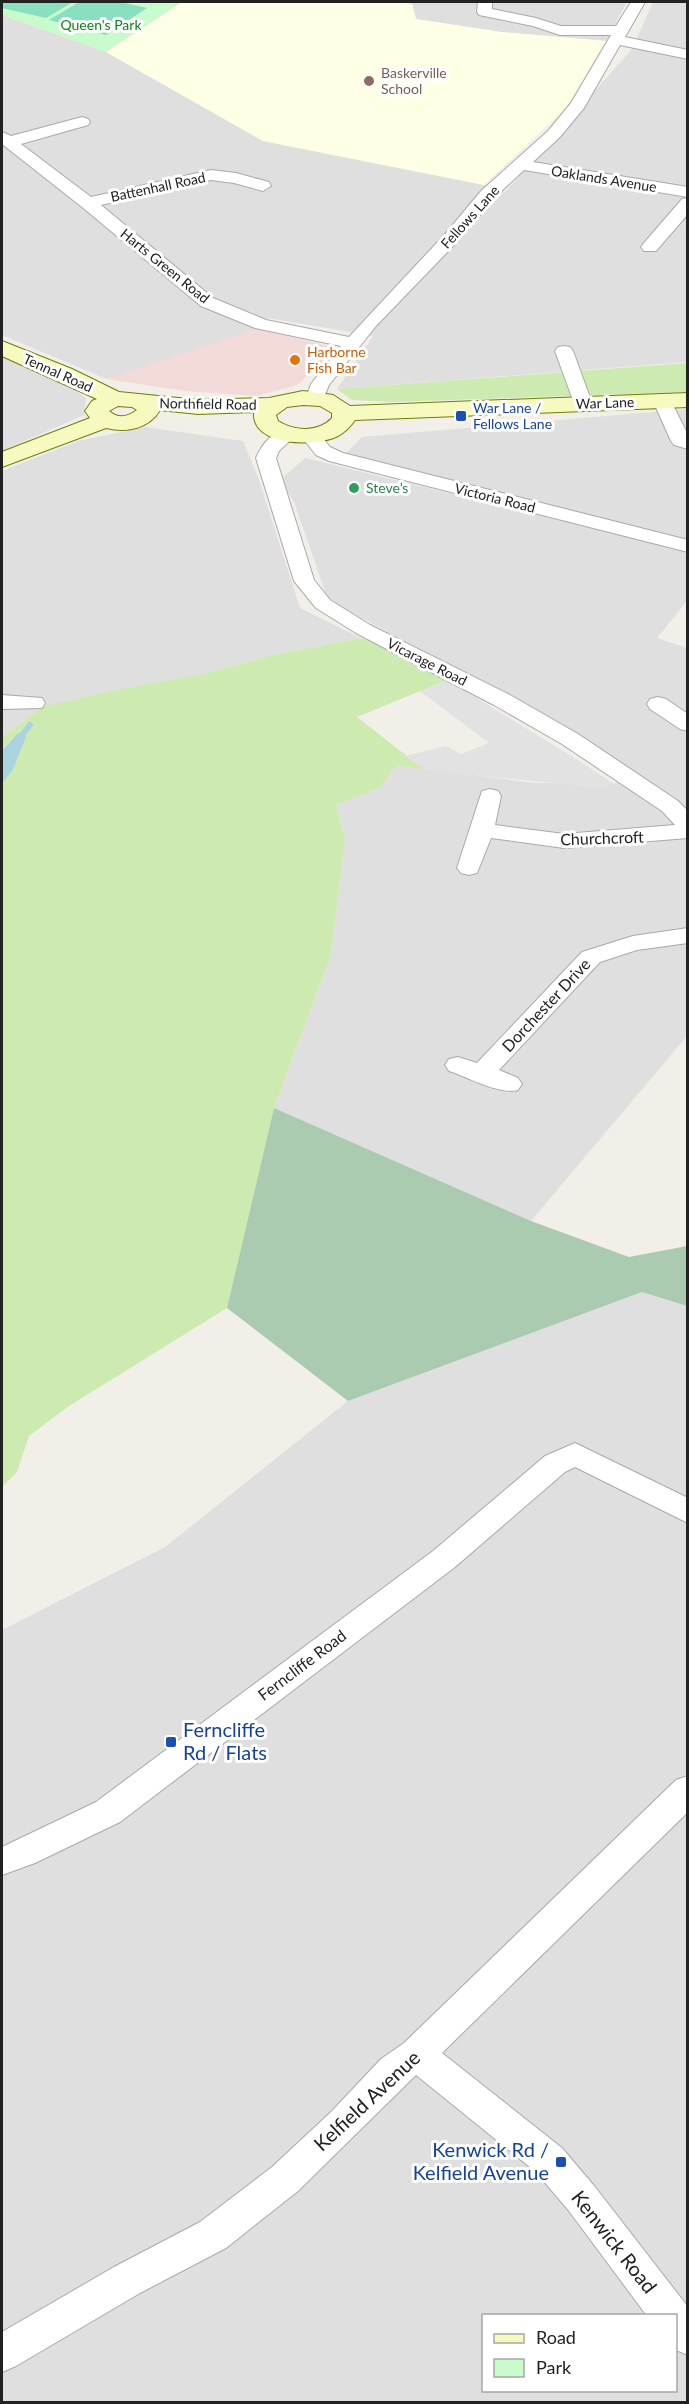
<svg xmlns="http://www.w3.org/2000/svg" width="689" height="2404" font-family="Lato,sans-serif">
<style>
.residential{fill:#e0dfdf;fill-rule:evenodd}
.commercial{fill:#f2dad9}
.education{fill:#ffffe5}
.grass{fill:#cdebb0}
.cemetery{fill:#aacbaf}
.park{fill:#c8facc}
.pitch{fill:#88e0be}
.parking{fill:#e2e2e2}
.water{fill:#aad3df}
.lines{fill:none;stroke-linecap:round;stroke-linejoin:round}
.stream{stroke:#aad3df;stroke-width:6}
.street-casing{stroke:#a9a9a9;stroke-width:2}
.secondary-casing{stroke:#707d05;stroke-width:2}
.street{fill:#fff;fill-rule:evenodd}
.secondary{fill:#f7fabf;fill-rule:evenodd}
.education-dot{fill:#8d6e63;stroke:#fff;stroke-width:2}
.food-dot{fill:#e8710a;stroke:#fff;stroke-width:2}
.transit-dot{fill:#1a4fb4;stroke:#fff;stroke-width:2}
.leisure-dot{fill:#2e9e5b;stroke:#fff;stroke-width:2}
.labels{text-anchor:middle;stroke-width:6;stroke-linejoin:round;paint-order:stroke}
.far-park-label{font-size:14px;fill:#0c8416;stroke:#fff}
.far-education-label{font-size:14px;fill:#785e54;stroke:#fff;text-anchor:start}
.far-street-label{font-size:14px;fill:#222;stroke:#fff}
.far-food-label{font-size:14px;fill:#c56008;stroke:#fff;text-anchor:start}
.far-transit-label{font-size:14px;fill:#164399;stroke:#fff;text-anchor:start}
.far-leisure-label{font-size:14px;fill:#27864d;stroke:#fff;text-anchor:start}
.street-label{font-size:16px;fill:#222;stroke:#fff}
.near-transit-label{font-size:20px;fill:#164399;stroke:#fff;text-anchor:start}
.near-street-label{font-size:20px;fill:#222;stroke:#fff}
</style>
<rect width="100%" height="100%" fill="#f2efe9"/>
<path class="residential" d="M398 2H627L606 41 501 32 416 19 412 4Z
M653 2H687V362L337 389 373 336 268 318 256 329 106 379 2 335V15L106 52 263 141 484 185 505 192 632 49Z
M2 356 68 385 86 398 84 415 2 451Z
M687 409V539L345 454 362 437Z
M145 427 243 441 258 477 300 608 361 638 273 655 207 673 42 707 2 737V471L78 441Z
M305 458 687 551V601L657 638 687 648V1036L531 1221 274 1108 331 955 345 839 336 805 380 788 396 765 534 783H562L601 788 640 775 511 696 363 619 327 597 294 502 280 480Z
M642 1292 687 1306V2402H2V1630L165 1547 348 1401ZM484 2316H676V2390H484Z"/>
<path class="commercial" d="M256 329 334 347 324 362 297 385 256 396 185 391 106 379Z"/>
<path class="education" d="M182 2H398L412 4 416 19 501 32 606 41 565 109 484 185 263 141 106 52Z"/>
<path class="grass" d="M687 363V392L390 402 352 400 337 389Z
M361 638 377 644 447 680 357 717 425 770 396 765 380 788 336 805 345 839 331 955 274 1108 227 1308 69 1406 29 1436 17 1472 2 1487V737L42 707 102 693 207 673 273 655Z"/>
<path class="cemetery" d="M274 1108 531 1221 629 1257 687 1246V1306L642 1292 348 1401 227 1308Z"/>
<path class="park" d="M2 2H182L106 52 2 15Z"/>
<path class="pitch" d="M2 2H73L46 18 2 8Z
M79 2H120L147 8 106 35 49 20Z"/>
<path class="parking" d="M447 680 573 757 614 784 601 788 425 770 405 756 446 746 461 754 489 743 420 691Z"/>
<path class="water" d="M18 733 26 737 13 769 2 784V751Z"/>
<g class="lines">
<path class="stream" d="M16 743 30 725"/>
<g class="street-casing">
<path id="street" d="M478 2H492V9L536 18 561 26H616L631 2H645L625 37 688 50V59L620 45 584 108 560 137 533 162 688 187V197L524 170 493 199 458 241 376 326 329 385 322 402H308L306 398 311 384 341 346 255 328 201 306 82 207 2 144V132L11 136 82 117 88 119 90 122 88 125 21 144 91 197 211 170 236 173 269 182 271 186 263 191 234 183 211 180 101 205 213 298 266 320 349 337 446 233 481 191 548 131 571 103 611 35H560L533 26 479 15 477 12Z
M688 198V214L656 251H644L641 247 644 243 682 199Z
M564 346 570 347 573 351 592 403 590 407H576L574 403 555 351 558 347Z
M662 395 669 397 688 435V449L674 445 671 441 653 401 655 397Z
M287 428 294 430 297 434 279 451 276 458 314 580 330 600 370 625 510 695 578 734 678 801 688 811V838L564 848 491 838 477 873 469 875 461 873 457 868 482 791 490 789 498 791 501 796 495 825 564 834 675 825 662 811 562 744 494 705 356 633 316 608 294 581 256 458C262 444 272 432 287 428Z
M311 430 318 432 330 447 343 453 688 540V552L329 461 316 455 301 436 304 432Z
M2 695 42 698 45 703 42 708 2 709Z
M658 697 666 699 688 714V731L680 729 650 709 647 704 650 699Z
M688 928V943L637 950 600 962 499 1070 518 1078 522 1084 518 1090C499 1095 468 1077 449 1071L445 1065 449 1059 458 1057 477 1063 582 952 633 936Z
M575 1443 688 1498V1523L575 1467 565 1472 455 1567 120 1822 35 1863 2 1875V1847L96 1802 433 1551 545 1456Z
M688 1776V1812L442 2053 562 2148 595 2187 688 2307V2355L676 2350V2316H647L569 2211 536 2172 416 2075 298 2191 226 2248 140 2293 16 2366 2 2372V2332L114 2267 200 2222 272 2167 331 2112 381 2059 404 2043 676 1780Z"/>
</g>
<g class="secondary-casing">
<path id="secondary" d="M2 341 72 369 119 392 198 400 269 398 303 391 333 395 350 406 688 393V407L355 420C351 426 345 432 338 436 316 447 251 447 254 412L198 414 160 410C149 429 126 433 106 428L2 467V452L90 418 85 411 92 401 97 399 2 356ZM303 405 320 406 332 413V418C318 433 294 431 278 421L276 415 287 407ZM118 406 132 407 137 410C128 417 118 419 109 411Z"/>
</g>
<use href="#street" class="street"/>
<use href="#secondary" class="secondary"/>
</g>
<circle class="education-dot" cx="369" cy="81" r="6"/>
<circle class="food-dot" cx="295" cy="360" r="6"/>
<g class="transit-dot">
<rect x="455" y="410" width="12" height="12" rx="3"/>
<rect x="165" y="1736" width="12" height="12" rx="3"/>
<rect x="555" y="2156" width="12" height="12" rx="3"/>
</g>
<circle class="leisure-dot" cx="354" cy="488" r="6"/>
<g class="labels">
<g class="far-park-label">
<text x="101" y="30">Queen's Park</text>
</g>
<g class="far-education-label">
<text x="381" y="78">Baskerville<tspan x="381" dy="16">School</tspan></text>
</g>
<g class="far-street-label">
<text transform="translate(604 179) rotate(9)" y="5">Oaklands Avenue</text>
<text transform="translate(158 187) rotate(-12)" y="5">Battenhall Road</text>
<text transform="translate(470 217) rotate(-48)" y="5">Fellows Lane</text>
<text transform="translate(165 266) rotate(39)" y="5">Harts Green Road</text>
<text transform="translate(58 373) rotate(24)" y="5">Tennal Road</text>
<text transform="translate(605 403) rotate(-2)" y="5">War Lane</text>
<text transform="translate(208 404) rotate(1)" y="5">Northfield Road</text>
<text transform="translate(495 498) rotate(14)" y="5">Victoria Road</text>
<text transform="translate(427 662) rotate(27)" y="5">Vicarage Road</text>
</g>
<g class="far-food-label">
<text x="307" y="357">Harborne<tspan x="307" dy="16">Fish Bar</tspan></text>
</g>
<g class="far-transit-label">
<text x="473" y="413">War Lane /<tspan x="473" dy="16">Fellows Lane</tspan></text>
</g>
<g class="far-leisure-label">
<text x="366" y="493">Steve’s</text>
</g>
<g class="street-label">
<text transform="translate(602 838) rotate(-2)" y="6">Churchcroft</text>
<text transform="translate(546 1005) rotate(-47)" y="6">Dorchester Drive</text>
<text transform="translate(302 1665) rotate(-37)" y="6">Ferncliffe Road</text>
</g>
<g class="near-transit-label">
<text x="183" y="1737">Ferncliffe<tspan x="183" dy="23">Rd / Flats</tspan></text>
<text x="549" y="2157" text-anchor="end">Kenwick Rd /<tspan x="549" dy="23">Kelfield Avenue</tspan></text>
</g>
<g class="near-street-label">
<text transform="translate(367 2101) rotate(-43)" y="7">Kelfield Avenue</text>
<text transform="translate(614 2242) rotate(52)" y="7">Kenwick Road</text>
</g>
</g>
<rect width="689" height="2404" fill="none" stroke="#222222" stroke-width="6"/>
<rect x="482" y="2314" width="195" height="78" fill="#ffffff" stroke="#a7a7a7" stroke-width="1.5"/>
<rect x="494" y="2334" width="30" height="9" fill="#f7fabf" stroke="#a7a7a7" stroke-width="1.5"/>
<text x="536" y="2344" font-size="18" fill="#222222">Road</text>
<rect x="494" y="2359" width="30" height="18" fill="#c8facc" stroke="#a7a7a7" stroke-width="1.5"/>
<text x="536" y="2374" font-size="18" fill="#222222">Park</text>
</svg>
